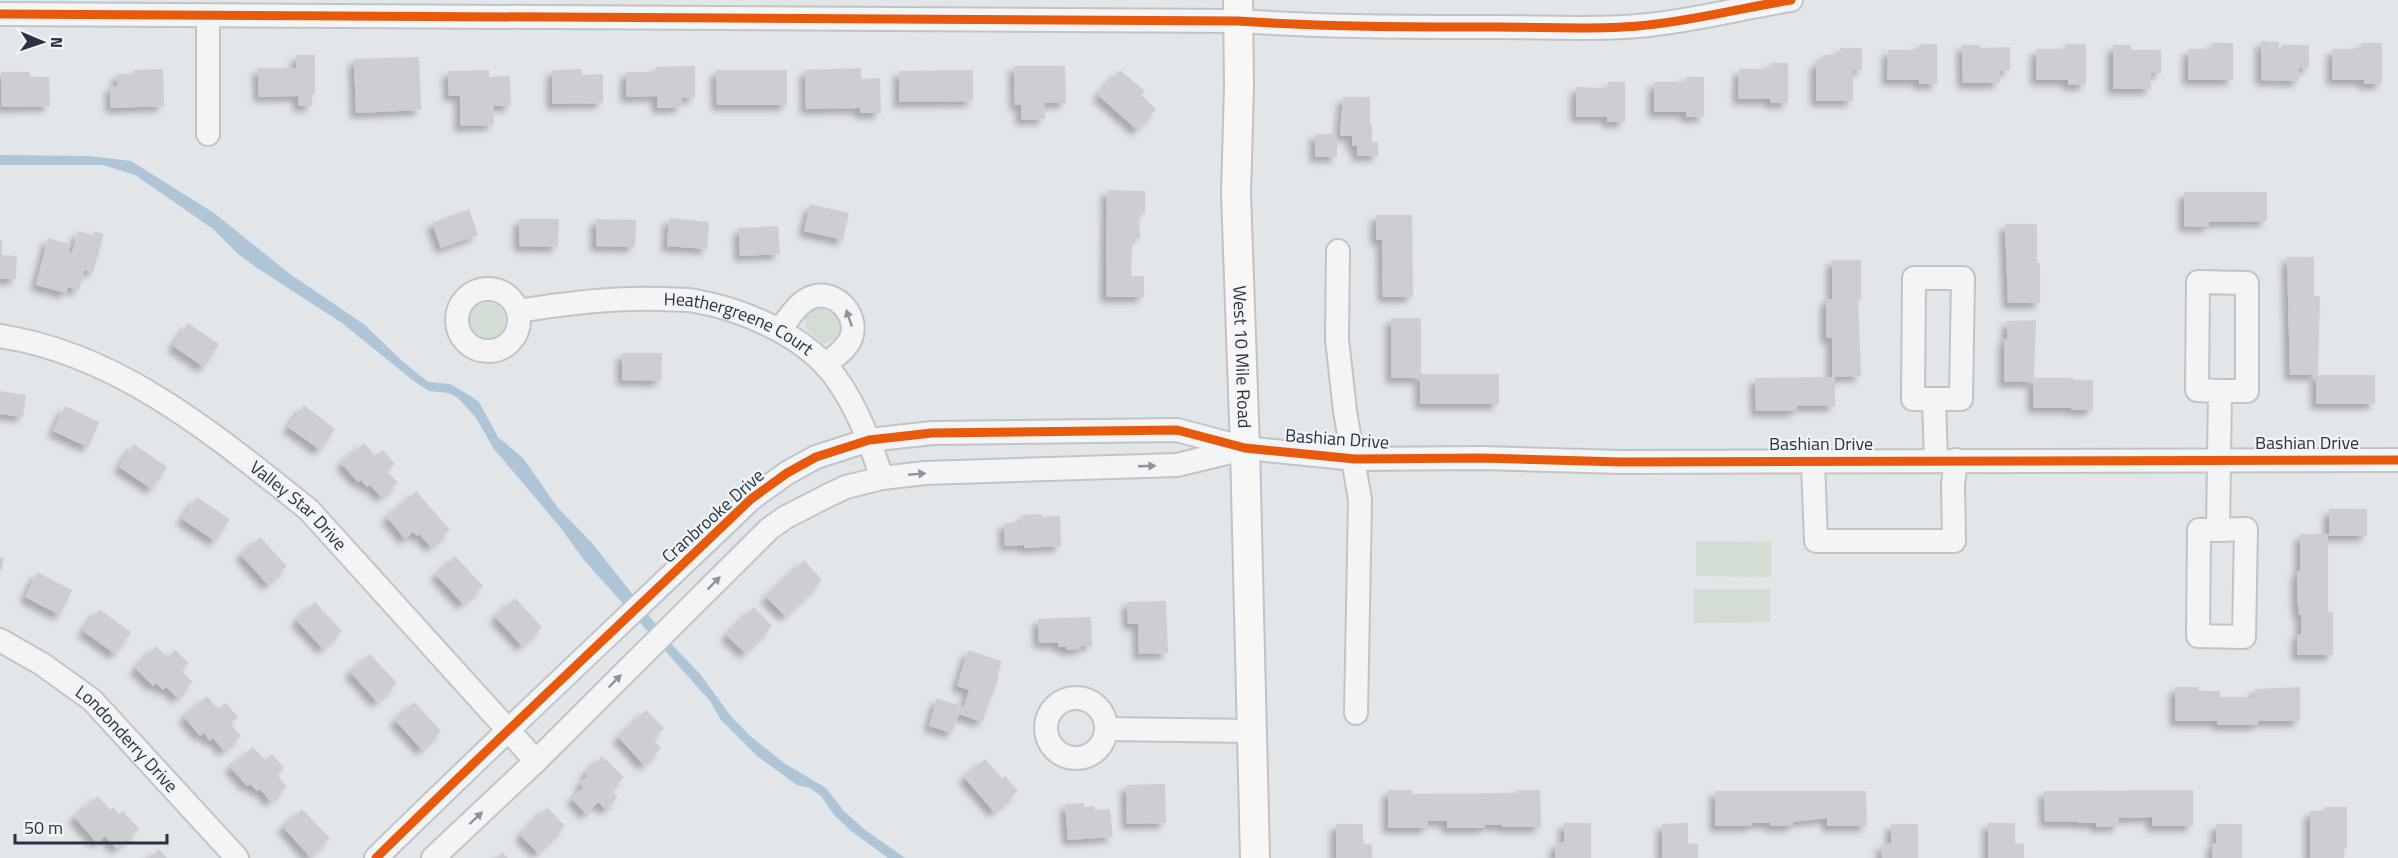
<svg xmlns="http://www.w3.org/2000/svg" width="2398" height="858" font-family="'Titillium Web',sans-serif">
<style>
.green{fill:#d4ddd3}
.water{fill:#aec4d7}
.building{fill:#ccced2;filter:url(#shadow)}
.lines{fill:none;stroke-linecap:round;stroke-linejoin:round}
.minor-casing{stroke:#c1c4c7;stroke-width:26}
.major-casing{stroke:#bfc3c7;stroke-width:32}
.minor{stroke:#f3f4f6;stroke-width:22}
.major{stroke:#f7f7f7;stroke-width:28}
.cycleway-casing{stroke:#f1f5f8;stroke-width:13}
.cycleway{stroke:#e8590c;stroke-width:9}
.oneway{fill:#8d949e}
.labels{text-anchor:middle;stroke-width:4.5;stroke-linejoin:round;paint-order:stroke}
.street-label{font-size:18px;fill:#273345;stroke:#f1f5f8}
</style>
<defs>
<filter id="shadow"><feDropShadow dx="-5.5" dy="5.5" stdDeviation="3" flood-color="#0004"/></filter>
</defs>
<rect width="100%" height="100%" fill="#e3e6e9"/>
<path class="green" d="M469 321a18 18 0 1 1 36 0a18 18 0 1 1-36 0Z
M824 309 835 313C843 330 841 339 823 344L805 328V318L813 310Z
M1696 541 1771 542V577L1696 576Z
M1694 589H1770V622L1694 623Z"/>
<path class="water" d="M0 155 87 156 131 161 214 213 290 274 365 325 402 361 428 382 450 384 472 397 479 402 498 437 523 458 558 508 593 544 673 646 700 674 730 715 750 736 784 763 826 788 844 811 864 829 905 858H888L850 830 835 816 821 796 810 788 797 785 757 756 721 720 710 701 584 560 560 527 494 449 476 418 458 398 448 393 429 391 415 382 342 323 254 266 238 254 213 229 135 175 103 165H0Z"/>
<path class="building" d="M2261 41 2279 42V52H2282V45H2309V68H2299V81L2261 80Z
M2212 43H2233V80H2188V49H2212Z
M2361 43H2382V84H2364V80H2332V49H2361Z
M1920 44H1937V84H1919V80H1887L1888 50H1919Z
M2066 44H2086V85H2068V80H2036V49H2066Z
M1962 45H1980L1981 48 2010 47V70L2000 71V83H1963Z
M2113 45H2131V50H2161V73H2151V89H2113Z
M1840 48H1862V70H1853V101H1816V62H1822L1823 55H1841Z
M296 55H315V94H312V106H298V96L259 97 258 68H297Z
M419 57 421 110 356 113 354 59Z
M1770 63H1788V103H1770V99H1738L1739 69H1771Z
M695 66V98H682V107L657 108V96L626 97V72H656V67Z
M1014 66H1065L1066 103H1044L1045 119 1021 120V105H1015Z
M861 68V79L880 78 881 113H860V108L806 109 805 70Z
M163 69 164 106 111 108 110 87 117 86V74H134V70Z
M582 69V75L603 74V103L552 104V70Z
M489 70V77L510 76 511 106H493L494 125 460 126V96H449L448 71Z
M716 70H787V105H717Z
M973 70V101L899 102V71Z
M1120 70 1145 91 1141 95 1156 109 1137 130 1098 95Z
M1 72H30V77H49L50 106 2 107Z
M1686 77H1704V117H1686V112H1654V82H1686Z
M1608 82H1625V122H1607V117H1576V87L1608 88Z
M1343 97H1370V124H1372V142H1378V156H1357V146H1352V136H1340Z
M1315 134H1337V157H1315Z
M1107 190 1145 191V213H1139L1140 238H1132L1131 276H1144V297H1106Z
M2184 192H2267V221L2209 222V227L2184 226Z
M810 204 849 213 843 240 804 231Z
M469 209 478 235 441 248 432 223Z
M1376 215H1412L1413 297H1383L1382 240H1376Z
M669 218 709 222 707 249 667 246Z
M519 219H559L558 247 519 246Z
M596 219 636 220 635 247 596 246Z
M2005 224H2037V263H2040V303H2008Z
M778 226 780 254 740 256 739 228Z
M78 231 94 235V231L104 234 93 272 84 270 79 290 68 287 66 293 36 285 48 238 70 244 68 252 72 253Z
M0 240H2V255L17 256 16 279H0Z
M2287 257H2314V296H2320L2318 375H2375V404H2316V375H2290Z
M1832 260H1861V300H1858L1861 376 1835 377V406H1797V411H1756L1755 378 1832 377V338H1826V299H1832Z
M1391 318H1421V374H1499V404H1420V378H1391Z
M2036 320 2034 378H2073L2074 380H2093V410H2071L2072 408H2033V382H2004V339H2007V321Z
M188 323 219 344 204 367 173 346Z
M622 353H662L661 381 622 380Z
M0 391 26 395 23 417 0 414Z
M304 405 335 429 320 450 288 427Z
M65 406 99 422 88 447 53 431Z
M364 443 375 456 383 450 395 464 387 471 398 483 381 497 370 485 367 487 361 480 358 482 341 463Z
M134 444 167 467 152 489 119 467Z
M416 491 450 530 431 547 419 534 417 536 413 532 405 539 387 517Z
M197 497 230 519 215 541 182 519Z
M2329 509H2367V536H2328V612H2333V655H2297V634H2301V615H2299L2297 596V571H2300V534H2329Z
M1042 514V517L1060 516 1061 546 1024 548V545L1005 546 1004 523 1023 522 1022 515Z
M260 537 287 566 268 585 241 555Z
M455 556 483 586 463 604 436 575Z
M0 557 4 558 1 571H0Z
M804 560 822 580 785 616 766 597Z
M37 572 72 590 60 615 25 597Z
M515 598 542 627 522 646 495 617Z
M1166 601 1168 653 1139 654 1138 624H1128L1127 602Z
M315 602 342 631 323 649 296 620Z
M754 607 772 626 745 653 726 635Z
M99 609 131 632 115 654 83 631Z
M1091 617 1092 646H1081V649L1066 650V647H1058V643H1039L1038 619Z
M156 646 168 658 175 650 189 663 181 671 193 682 178 698 166 687 163 690 156 683 153 686 135 668Z
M968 650 1002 661 997 676 999 677 982 722 959 714 952 733 929 726 937 698 964 707 969 690 957 686Z
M370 654 397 683 377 702 350 672Z
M2175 687H2199V691H2220V697H2255V689L2300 687V721H2258V725H2217L2218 721H2175Z
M207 696 218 709 226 703 238 717 230 724 241 736 224 751 213 738 210 741 204 733 200 736 184 717Z
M414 702 441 731 422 750 395 720Z
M646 710 664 728 653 739 661 748 644 765 618 737Z
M253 747 265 760 272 754 284 768 277 775 287 787 270 801 260 789 257 791 250 784 247 786 230 767Z
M602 756 624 777 611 790 618 797 606 810 598 802 586 814 572 799 583 787 580 783 588 776 585 773Z
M985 759 1002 778 1005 776 1018 791 994 812 964 777Z
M1165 784 1166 823 1127 824 1126 785Z
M1388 790H1412V794L1517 793 1518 790H1540L1541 827H1502V825H1485V828H1447V821H1428V828H1388Z
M2193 790V826H2152V817L2119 818V826L2096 827V823H2078V822H2045L2044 791Z
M1715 791H1866L1867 826H1827V818L1793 822V826H1770V823H1752V826H1715Z
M98 796 110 810 113 807 119 814 123 811 139 829 117 849 105 836 97 843 74 817Z
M1084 803V807L1094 806 1095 810 1110 809 1113 837 1068 840 1065 804Z
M547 807 565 826 538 853 520 835Z
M2325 807H2347V849L2344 848V858H2310V811H2325Z
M302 809 330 838 310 857 283 827Z
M1564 823H1591V858H1555V844L1564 842Z
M1688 823V843L1698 844V858H1662V824Z
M1988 823H2015V843L2024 844V858H1988Z
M1336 824H1363V843L1372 845V858H1336Z
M1891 824H1918V858H1882L1881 845 1891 843Z
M2216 824H2242V858H2212V843H2216Z
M159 849 167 858H149Z
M502 852 508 858H496Z"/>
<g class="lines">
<g class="minor-casing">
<g id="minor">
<path d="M0 14 1238 21C1324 27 1411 27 1497 27 1544 27 1592 30 1638 26 1689 22 1740 8 1791 0"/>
<path d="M208 134V17"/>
<path d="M1338 251 1337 339 1345 411 1360 500 1356 713"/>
<circle cx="488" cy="320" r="31"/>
<path id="s1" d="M518 311C566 303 614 297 663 299 674 300 685 299 695 301 745 310 806 336 836 378 858 409 870 442 882 478"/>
<path d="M780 330C788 319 796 305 808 299 832 286 860 313 851 338 847 349 834 357 825 365"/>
<path id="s2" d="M0 336C120 354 216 436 309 510L536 761"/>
<path d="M1934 399H1913L1914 278H1963L1961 399H1934L1936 461"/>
<path d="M1813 461 1816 541H1954L1953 485 1956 460"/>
<path d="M2218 530 2246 529 2244 637 2198 636 2199 530H2218L2220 391H2247V283L2198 282 2197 390 2220 391"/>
<path id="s3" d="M0 640 42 664 92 700 237 858"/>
<circle cx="1076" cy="728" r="30"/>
<path d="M1107 729 1252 731"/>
<path d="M376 858C499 737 626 619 751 499L787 473 816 457 869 440 932 433 1177 430 1245 448 1355 459 1481 458 1621 462 2398 460"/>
<path d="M433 858 536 761 769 529 786 517 827 496 846 487 882 478 925 473 1177 465 1243 449"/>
</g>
</g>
<g class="major-casing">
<g id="major">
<path id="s4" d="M1238 0 1239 86 1236 194 1245 448 1255 858"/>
</g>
</g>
<use href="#minor" class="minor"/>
<use href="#major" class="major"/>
<g class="cycleway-casing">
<path id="cycleway" d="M0 14 1238 21C1324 27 1411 27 1497 27 1544 27 1592 30 1638 26 1689 22 1740 8 1791 0
M376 858C499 737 626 619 751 499L787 473 816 457 869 440 932 433 1177 430 1245 448 1355 459 1481 458 1621 462 2398 460"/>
</g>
<use href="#cycleway" class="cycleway"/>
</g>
<defs><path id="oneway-solid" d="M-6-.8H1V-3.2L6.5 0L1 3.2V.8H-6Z" transform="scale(1.5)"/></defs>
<g class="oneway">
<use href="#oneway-solid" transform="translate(849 318) rotate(-109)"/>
<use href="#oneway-solid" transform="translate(1147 466) rotate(-2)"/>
<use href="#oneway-solid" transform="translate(917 474) rotate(-5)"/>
<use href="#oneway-solid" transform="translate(714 583) rotate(-45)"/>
<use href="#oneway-solid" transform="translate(615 681) rotate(-45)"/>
<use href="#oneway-solid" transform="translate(476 818) rotate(-43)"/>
</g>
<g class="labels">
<g class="street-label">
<text dy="6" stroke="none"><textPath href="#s1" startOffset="226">Heathergreene Court</textPath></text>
<text dy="6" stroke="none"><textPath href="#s4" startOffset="357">West 10 Mile Road</textPath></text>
<text transform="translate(1337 439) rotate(4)" y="6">Bashian Drive</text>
<text x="2307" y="449">Bashian Drive</text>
<text x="1821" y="450">Bashian Drive</text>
<text dy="6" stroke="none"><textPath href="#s2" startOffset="348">Valley Star Drive</textPath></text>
<text transform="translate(713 516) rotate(-42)" y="6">Cranbrooke Drive</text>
<text dy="6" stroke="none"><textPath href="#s3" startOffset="162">Londonderry Drive</textPath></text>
</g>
</g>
<g transform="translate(42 42) rotate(92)" stroke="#f1f5f8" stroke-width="4.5" paint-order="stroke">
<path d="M0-4.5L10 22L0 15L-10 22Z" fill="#273345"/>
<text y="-9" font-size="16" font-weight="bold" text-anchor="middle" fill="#273345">N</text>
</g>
<path d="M15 834v9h152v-9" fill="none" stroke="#273345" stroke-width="3"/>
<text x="24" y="834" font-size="18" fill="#273345" stroke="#f1f5f8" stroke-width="4.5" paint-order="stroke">50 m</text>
</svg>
